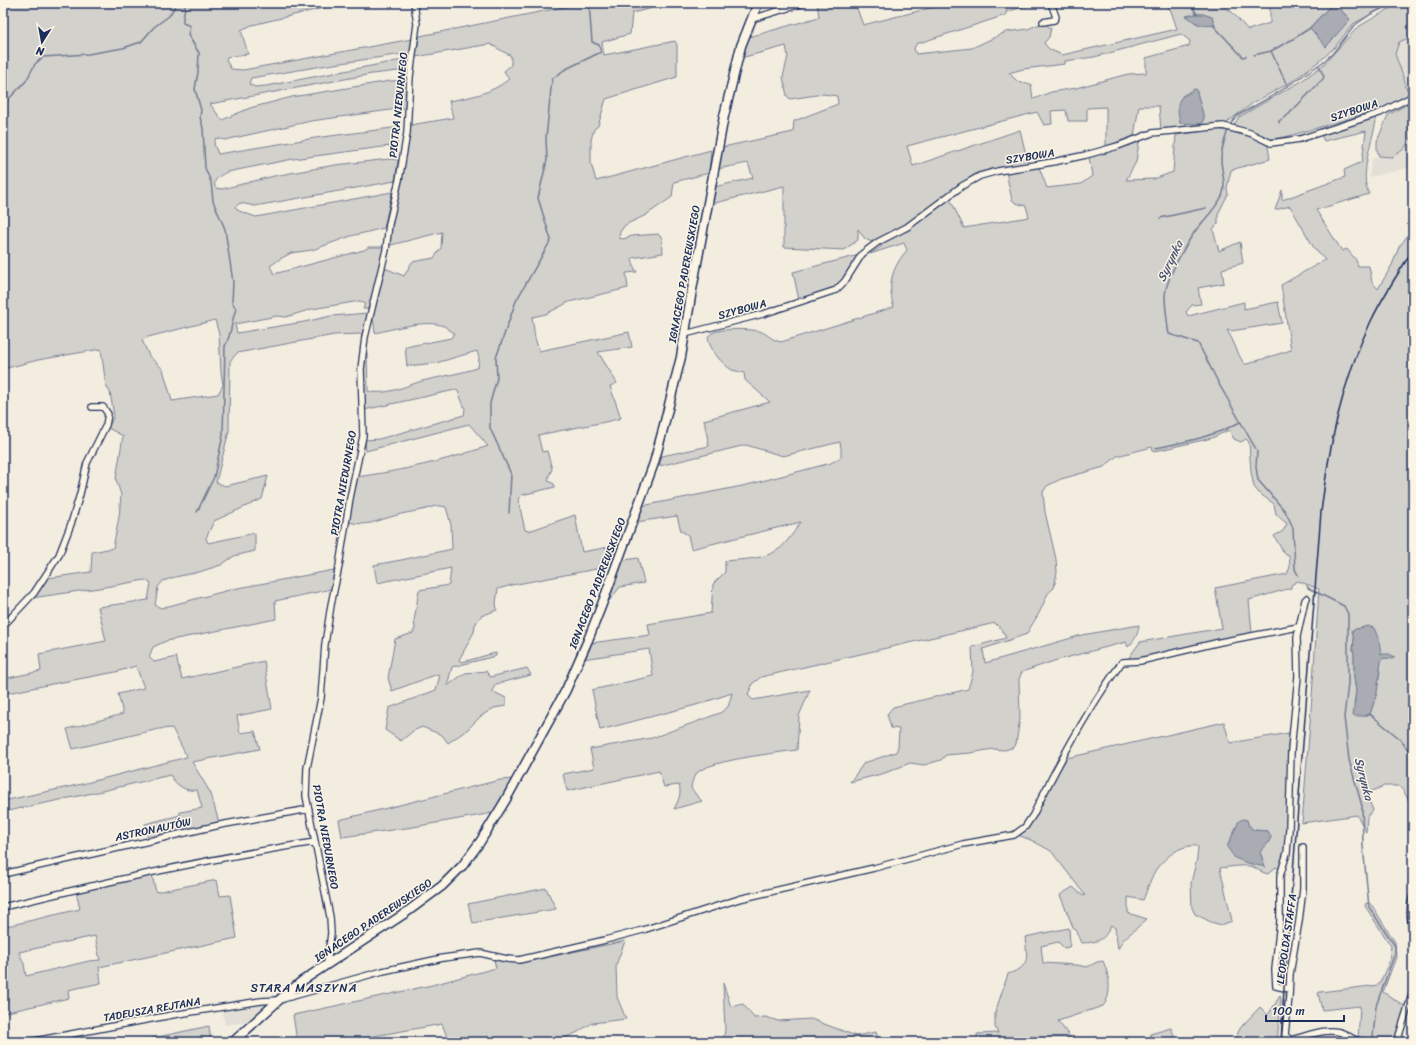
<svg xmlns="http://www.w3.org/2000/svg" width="1416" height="1045" font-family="Sriracha,sans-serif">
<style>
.built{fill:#e3dfd6}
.green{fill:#d3d1cc;stroke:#778095;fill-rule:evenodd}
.water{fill:#a9acb3;stroke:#707a91}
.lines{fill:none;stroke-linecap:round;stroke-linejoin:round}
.stream{stroke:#707a91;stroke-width:1.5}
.street-casing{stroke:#1b2f5e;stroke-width:8}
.secondary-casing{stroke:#1b2f5e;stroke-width:11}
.street{stroke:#fcf5e5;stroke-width:5.5}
.secondary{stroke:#fcf5e5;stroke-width:8}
.rail{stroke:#1b2f5e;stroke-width:1.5}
.labels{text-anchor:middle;stroke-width:3;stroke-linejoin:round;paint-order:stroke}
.street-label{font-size:11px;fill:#1b2f5e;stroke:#fcf5e5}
.water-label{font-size:12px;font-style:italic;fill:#465478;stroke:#fcf5e5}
.neighbourhood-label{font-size:12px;letter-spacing:1px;fill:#1b2f5e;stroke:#fcf5e5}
</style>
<rect width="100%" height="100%" fill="#f3ede0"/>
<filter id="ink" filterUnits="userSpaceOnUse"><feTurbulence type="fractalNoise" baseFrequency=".025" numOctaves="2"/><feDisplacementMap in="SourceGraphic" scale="8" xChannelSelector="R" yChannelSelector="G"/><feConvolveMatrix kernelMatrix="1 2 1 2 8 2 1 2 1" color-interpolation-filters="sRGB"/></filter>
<g filter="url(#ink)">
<path class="built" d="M1413 36V90L1407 89 1405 87 1395 54 1399 42Z
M1413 135V167L1369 177 1372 159 1379 156 1392 157 1404 149Z
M270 1002 248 1022 225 1025 221 1007Z"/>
<path class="green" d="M3 3H344L252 25 241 30 248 54 227 57 226 60 231 69 243 70 412 39 410 53 334 64 251 78 249 84 255 87 266 86 407 59V70L372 74 210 104 222 120 250 108 292 97 390 81 407 80 405 108 311 121 225 140 216 138 214 144 218 154 315 138 400 127 397 145 293 159 227 172C221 175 211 180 216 188L222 189 274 176 335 165 390 159 398 160 395 181 255 206 240 203 235 207 239 211 256 217 392 192 384 228 351 236 312 250 291 253 280 259 270 266 274 274 364 250 369 247H383V252L370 309H363L365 304 360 301 312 309 286 317 277 316 235 324 237 333 304 322 331 316 368 313 362 334 334 335 237 353 230 361 229 431 216 482 225 486 268 476 262 499 214 521 206 538 208 543 255 533V551L234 556 221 565 199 572 175 577 163 581 158 587 155 605 161 608 233 589 334 570 332 589 275 601 276 619 166 641 153 647 149 657 154 662 176 657 182 679 264 661 272 709 237 716 240 733 255 731 260 749 192 762 211 794 219 823 148 839 145 824 180 815V812L202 808 197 790C185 792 176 785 170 775L102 791 3 812V801L82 784 187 757 172 728 159 729 73 749 67 729 123 714 118 694 144 688 136 666 116 672 52 684 3 694V679L41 671 39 654 106 641 98 607 148 600 151 583 145 580 99 588 32 598 48 578 91 572 92 552 113 548 119 517 121 495 116 479 123 436 108 428 114 416 110 392 106 386 101 349 38 360 3 369ZM215 320 219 334 221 372 223 385 218 394 172 401 163 369 149 356 142 340 148 337Z
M584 3H673L632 13 630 34 602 42 604 55 675 41 677 45V77L606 99 598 126 594 129 591 140V163L596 181 711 150 709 173 674 182 672 197 646 215 625 225 620 232 619 238 623 239 632 236 658 234 662 238 663 253 632 258 634 267 637 272 626 273 628 288 569 302 546 314 532 317 535 338 539 351 629 332 632 347 598 352 617 383 610 386 621 418 610 421 538 435 542 452 547 451 552 469 549 476 548 481 554 484 555 487 522 495 518 499 525 530 529 531 575 515 582 552 620 545 612 566 512 585 498 589 496 603 497 610 481 616 478 620 475 625 474 632 459 660 461 662C473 660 484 655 496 653V656L452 667 447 686 465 673 486 671 490 677 527 668 531 675 496 684 492 691 506 698V706L494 708 481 716 467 730 448 743 442 735 422 727 413 731 401 741 385 730 389 708 436 690 440 675 438 674 392 691 388 678 395 639 413 633 415 628 414 621 419 590 449 585 451 568 377 583 374 565 401 560 452 549 451 525 446 507C435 504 432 508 422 510 412 512 403 513 394 516 375 521 368 527 348 522L356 477C401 471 445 461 488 446L469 424 366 451 365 440 379 439 464 415 465 409 458 391 455 390 364 410 363 368 365 351 367 354 368 391C386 396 405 386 422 381 439 377 457 374 474 369L478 367 479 358 477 351 436 363 407 366 405 347 451 338 454 333C451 331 447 328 444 326 425 319 394 329 375 333L373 317 385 268 404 276 412 262 434 258 441 248 442 232 391 245 390 238 410 125 453 118 449 101C470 97 491 94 509 79L504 71 511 65V56L490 44 416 57 412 67 420 36Z
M817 3H855L863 25 950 3H1037L1006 12V15L916 44 914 49 916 54 972 48 1006 32 1028 29 1037 25 1045 24 1051 28 1049 37 1044 43 1049 49 1062 55 1177 29 1171 11 1165 3H1222L1220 4 1232 12 1248 30 1270 23V3H1333L1310 27 1350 19 1334 3H1391L1353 24 1334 48 1322 59 1291 82 1253 103 1230 120 1227 123 1161 130 1159 106H1139L1134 136 1106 146V107L1087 108V121H1068L1066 110 1051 111 1052 124 1044 125 1037 112 907 146 913 166 1020 130 1028 163 991 169 976 173 926 211 905 225 906 232 950 199 964 228 1029 217 1026 206 1016 203 1012 200 1006 172 1039 167 1047 188 1081 184 1092 176 1089 157 1139 142 1136 162 1126 180 1154 179 1173 172 1176 135 1219 129 1255 138 1268 146 1270 159 1231 170 1227 188 1228 194 1218 214V224L1213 229 1219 251 1240 242 1243 263 1222 269 1224 283 1198 288 1201 304 1192 305 1186 312 1188 316 1244 302V309L1278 302 1282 323 1231 331 1227 330C1234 341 1237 353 1244 364H1247L1291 350 1281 285 1325 260 1314 248 1290 206 1275 210 1282 190V200L1345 177 1344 170 1362 162 1366 131 1324 141 1321 135 1376 117V121C1372 143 1359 174 1369 194L1316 210 1342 251 1347 249 1356 260 1358 266H1369L1372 282 1378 289 1392 265 1399 247 1413 228V800L1409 801 1404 792 1399 786H1384L1366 794 1373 810 1367 817 1366 832 1357 815 1302 823 1312 697 1319 589 1298 581 1291 585V588L1249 600 1252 633 1133 660 1128 659 1140 642 1222 628 1215 588 1287 574 1290 567 1289 555 1284 553 1274 536 1283 531 1287 524 1276 514 1274 504 1259 493 1254 487 1251 472 1249 442 1246 439 1241 442 1234 439 1229 430 1212 438 1160 450 1153 451 1152 447 1117 456 1104 467 1061 479 1047 486 1043 492 1045 512 1056 559 1057 572 1054 588C1045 594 1046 600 1041 609 1037 618 1031 625 1027 634L983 649 985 663 1082 635 1139 625C1138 635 1135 640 1128 647L1126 642 1054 661 1022 672 1019 679 1020 718 1016 744 1012 748 1004 750 993 749 970 753 946 755 941 760 924 765 910 763 885 773 850 782 864 763 896 752 898 747 899 729 891 728 887 714 893 707 968 689 973 672 972 647 1006 638 1002 630 995 623 761 677 752 684 748 695 753 700 810 690 799 716 797 750C776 753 712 760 698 772 693 777 692 781 691 788L697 796 702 801 674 809C678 801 682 794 679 785L664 787 659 771 567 791 563 774 594 768 590 749 652 738 720 713 728 707 732 693 696 705 600 730 592 690 653 676 649 649 583 659 591 643 650 635 648 624 711 613 713 584 725 572V561C743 559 764 560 779 549 786 544 796 529 801 522L691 549 688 535 681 531 677 516 636 522 642 506 747 485 831 463 841 457V449L840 442 783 456 746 445 659 466 662 456 709 446 704 420 770 402 745 380 744 373C741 372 736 371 732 370 722 364 709 349 708 337 709 336 710 334 712 333 720 328 749 329 759 331 767 333 771 340 781 342L894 307C892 303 892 299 891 294 889 277 896 263 907 250L904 243 870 254 882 246 865 239 858 229V240L844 250 784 247V186L711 204 714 187 753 178 748 163 717 169 723 147 793 132 794 121 838 104 837 96 823 94 790 99 787 96 783 77 788 56 786 46 741 58 749 37 819 17ZM1195 14H1203L1212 17 1215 26 1213 23 1197 24 1193 21ZM1181 34 1190 41 1189 46 1146 58V73L1128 74 1076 88 1051 92 1036 98 1033 99 1031 84 1018 82 1009 73 1023 69 1065 64V61L1094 57ZM1196 89 1204 118 1197 124 1180 123 1182 96 1192 90ZM1358 629 1380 649 1381 654 1384 658 1381 661C1379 680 1377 696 1370 714L1363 716 1354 704 1356 691 1354 678V654L1353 649 1354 639 1352 630Z
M1399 3H1413V36L1399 42 1395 54 1405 82V87L1407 89 1413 90V93L1383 109 1285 137 1271 139 1234 125 1239 117 1300 82 1323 65 1358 27Z
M1413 101V135L1404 149 1392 157 1379 156 1377 149V141L1388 115Z
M859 255 843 280 837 287 799 300 793 272Z
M638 558 644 583 620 587 609 601 623 559 625 560Z
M1224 722 1230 743 1289 733 1290 736 1286 845 1284 857 1279 869 1276 867 1268 874C1261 873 1256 867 1250 866 1240 865 1230 867 1220 868L1232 921 1221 925 1211 922 1195 914 1192 908 1191 883 1197 858 1198 847 1197 846C1181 844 1167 856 1157 868 1151 876 1147 891 1143 900L1128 897V913L1147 919 1123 940 1118 949 1115 928 1111 925C1104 941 1099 942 1082 943L1076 930 1073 927 1060 895 1073 887 1083 896 1085 895 1051 851 1033 841 1018 835 1057 773 1067 758ZM1247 820 1248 824 1253 830 1268 831 1271 837 1268 843 1260 852 1265 866 1247 863 1227 847 1239 821Z
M513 779 493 813 413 827 342 837 339 820 500 780Z
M152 875 156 892 217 880 220 896 230 895 237 938 99 967 101 983 68 990 69 998 3 1013V927L80 909 76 892ZM95 936 100 960 89 961 26 976 24 964 19 952Z
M546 888 556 909 473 923 468 904Z
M1366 903 1371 904 1395 942 1396 957 1383 992 1406 1007 1396 1040 1358 1039 1360 1006 1322 1010 1318 993 1320 992 1379 985 1389 962 1391 946 1365 906Z
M1069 928 1070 944 1069 947 1064 948 1058 942 1041 946 1043 963 1077 965 1087 967 1097 962 1103 961C1109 975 1113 994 1103 1006L1058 1021 1073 1041 978 1042 977 1034 998 1033 995 1027V1013L1008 974C1031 966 1027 959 1025 937Z
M625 941 616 965 617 997 626 1019 592 1023 578 1032 556 1042H449L442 1024 340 1042H297L293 1015 432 985 496 968 494 960 520 963Z
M723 983 731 1007 743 1004 754 1018 766 1017 778 1021 811 1019 856 1036 876 1032 879 1042H723L725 1030Z
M1280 996 1281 1000 1277 1042H1233L1241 1027 1260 1007 1268 1015Z
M209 1026 211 1042H134Z
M1171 1028 1175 1037 1153 1042 1150 1034Z"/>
<path class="water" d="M1333 3 1350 19 1326 47 1310 28Z
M1195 14H1203L1212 17 1215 25C1200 27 1198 24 1186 16Z
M1196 89 1204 118 1203 123 1197 124 1180 123C1179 116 1175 102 1182 97 1186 94 1189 94 1193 90Z
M1368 626 1374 628 1379 640 1381 654H1389L1395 657 1393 659 1384 658 1381 661 1377 693 1370 714 1363 716H1353L1356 691 1354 678V654L1353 649 1354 639 1352 630Z
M1243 819 1247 820 1248 824 1253 830 1268 831 1271 837 1268 843 1260 852 1265 867 1247 863 1235 858 1227 847 1239 821Z"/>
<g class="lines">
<path class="stream" d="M185 3C186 9 182 16 183 23L190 26 188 35 199 53 198 72 195 89 201 110 200 117 203 128 205 168 211 182 213 201 225 229 233 282 232 302 236 309C231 322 232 334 225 346L223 435 214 477 197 512
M1190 3 1197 14
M1213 25 1243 57 1246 56
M1271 51 1287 85
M1254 55 1271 51 1293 39 1310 28
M3 105 26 81 35 64 43 57 88 54 123 48 141 42 154 27 169 16 177 3
M1279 123V121L1288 115 1323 79 1324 77 1319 66
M1229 126 1237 116 1279 92 1323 62 1333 53 1355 25 1371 14 1394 3
M1228 130C1225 139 1221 149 1221 159 1221 171 1227 184 1222 196 1216 208 1205 219 1196 230 1186 244 1166 278 1165 296 1165 307 1167 318 1168 329L1169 334 1198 343 1219 384 1257 451 1256 467 1258 480 1285 511 1290 521 1293 528 1295 569 1298 575
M1160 218 1206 208
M1156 448C1185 442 1213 437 1240 422
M509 513 511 474 490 428V403L497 378 496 358 516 301 551 240 538 198 547 160 546 138 552 79 564 70 601 52 599 45 592 42 589 3
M1307 586 1308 588 1344 606 1348 614V684L1344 717 1349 760 1362 806 1363 846 1369 907 1395 946V953L1376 1006 1373 1037
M1370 714 1399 738 1413 756"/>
<g class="street-casing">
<path id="street" d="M752 19 804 3
M1043 22 1054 20 1056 17 1051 3
M685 334 763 314 836 290 845 281 862 254 878 242 907 227 962 186 980 176 998 171 1053 162 1086 155 1118 146 1152 133 1223 126 1250 133 1271 143 1300 139 1380 113 1413 96
M3 626 34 593 59 555 71 524 80 494 87 463 106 425 108 414 103 407H92
M1303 847V889L1299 921 1290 974 1289 997 1285 1035 1290 1040C1305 1037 1323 1028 1339 1032 1345 1033 1351 1038 1356 1040 1368 1044 1384 1042 1397 1042
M3 874 220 825 309 809
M1413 896C1408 909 1411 921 1413 935
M3 907C106 882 210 858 315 842
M327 965 331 933 330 917 306 796 307 768 321 698 325 644 331 605 339 566 350 498 363 436 361 369 365 337 386 250 389 224 399 180 407 133 410 77 417 24 414 3
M1289 989 1276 986 1275 970 1280 921V876L1287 853 1289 829 1291 750 1298 676 1297 637 1305 600 1307 598
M29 1042 172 1015 261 1001 279 1000 383 971 443 958 480 953 507 959 519 960 605 940 643 930 739 899 874 868 963 844 1014 835 1025 827 1033 815C1059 762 1087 710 1122 662L1140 661 1220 642 1298 627
M1397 1042 1413 991"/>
</g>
<g class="secondary-casing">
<path id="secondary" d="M233 1042 279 1000 302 981 404 914 442 886 463 865 480 842 505 801 566 690 588 640 604 599 654 463 662 433 681 357 692 290 724 116 741 46 758 3"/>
</g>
<use href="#street" class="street"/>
<use href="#secondary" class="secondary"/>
<path class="rail" d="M1281 1042 1284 988 1321 512C1329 446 1342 381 1371 321 1383 296 1398 273 1413 250"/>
</g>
</g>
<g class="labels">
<g class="street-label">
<text transform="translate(398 105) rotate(-84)" y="4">PIOTRA NIEDURNEGO</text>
<text transform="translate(1354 110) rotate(-18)" y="4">SZYBOWA</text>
<text transform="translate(1030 156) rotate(-9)" y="4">SZYBOWA</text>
<text transform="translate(684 274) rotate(-80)" y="4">IGNACEGO PADEREWSKIEGO</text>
<text transform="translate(742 309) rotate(-15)" y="4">SZYBOWA</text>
<text transform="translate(343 483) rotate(-80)" y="4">PIOTRA NIEDURNEGO</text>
<text transform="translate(597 583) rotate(-69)" y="4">IGNACEGO PADEREWSKIEGO</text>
<text transform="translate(153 829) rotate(-12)" y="4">ASTRONAUTÓW</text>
<text transform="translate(326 837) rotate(80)" y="4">PIOTRA NIEDURNEGO</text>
<text transform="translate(373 920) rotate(-34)" y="4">IGNACEGO PADEREWSKIEGO</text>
<text transform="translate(1286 939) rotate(-82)" y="4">LEOPOLDA STAFFA</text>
<text transform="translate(152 1009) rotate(-10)" y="4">TADEUSZA REJTANA</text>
</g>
<g class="water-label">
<text transform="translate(1170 261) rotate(-64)" y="4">Syrynka</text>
<text transform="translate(1364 779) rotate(76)" y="4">Syrynka</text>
</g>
<g class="neighbourhood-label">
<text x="304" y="992">STARA MASZYNA</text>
</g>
</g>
<rect width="1416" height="1045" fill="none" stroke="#fcf5e5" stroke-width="16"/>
<rect x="8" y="8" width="1400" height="1029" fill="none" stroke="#1b2f5e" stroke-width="1.5" filter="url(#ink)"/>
<g transform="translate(42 42) rotate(191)" stroke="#fcf5e5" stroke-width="3" paint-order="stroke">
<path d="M0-3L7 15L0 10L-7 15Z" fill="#1b2f5e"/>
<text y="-6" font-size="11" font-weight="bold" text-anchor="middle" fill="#1b2f5e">N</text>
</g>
<path d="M1266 1015v6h78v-6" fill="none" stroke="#1b2f5e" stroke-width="2"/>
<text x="1272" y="1015" font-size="12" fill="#1b2f5e" stroke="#fcf5e5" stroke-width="3" paint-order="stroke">100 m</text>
</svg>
